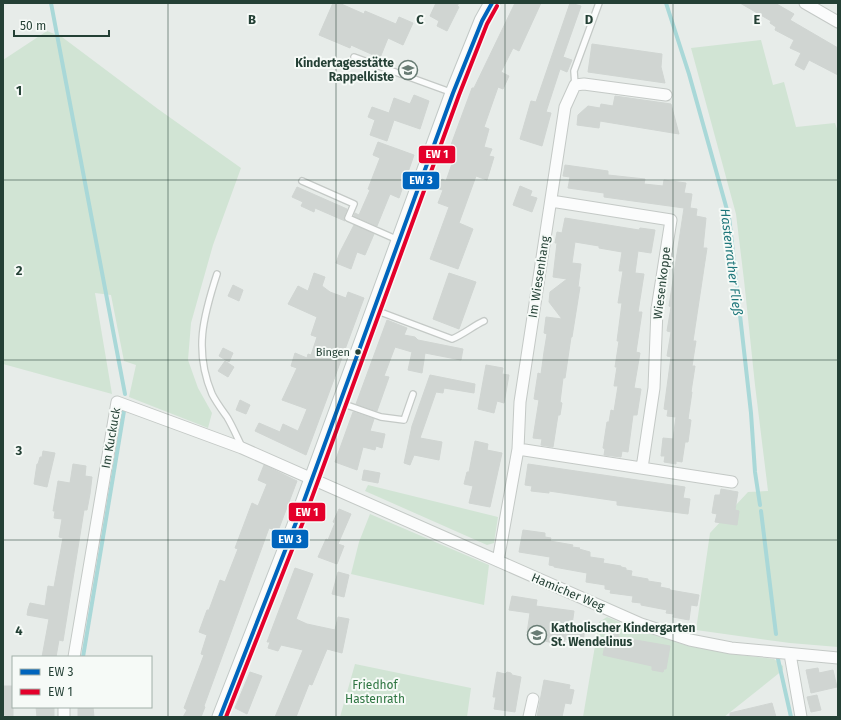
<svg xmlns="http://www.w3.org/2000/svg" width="841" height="720" font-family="'Fira Sans',sans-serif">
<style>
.green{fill:#d1e4d4}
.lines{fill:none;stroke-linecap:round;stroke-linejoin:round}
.stream{stroke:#a9d8d8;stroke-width:4}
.building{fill:#d0d5d2;stroke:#d0d5d2}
.lane-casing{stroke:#c4c9c6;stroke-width:8}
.street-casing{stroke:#c4c9c6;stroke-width:13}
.secondary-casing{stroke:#c2c9c6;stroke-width:17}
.lane{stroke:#fbfcfc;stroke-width:5.5}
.street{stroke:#fbfcfc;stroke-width:11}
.secondary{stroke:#fbfcfc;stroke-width:15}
.bus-1-casing{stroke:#f6faf7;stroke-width:7}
.bus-2-casing{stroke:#f6faf7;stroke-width:7}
.bus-1{stroke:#0065bd;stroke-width:4}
.bus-2{stroke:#e4002b;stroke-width:4}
.grid{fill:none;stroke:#244035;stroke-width:1;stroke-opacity:0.55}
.bus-dot{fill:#244035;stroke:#f6faf7;stroke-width:1.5}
.labels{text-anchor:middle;stroke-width:4;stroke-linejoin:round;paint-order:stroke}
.bus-label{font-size:11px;fill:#244035;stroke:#f6faf7;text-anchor:end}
.poi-label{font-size:12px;font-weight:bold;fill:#244035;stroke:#f6faf7;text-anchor:end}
.street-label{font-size:12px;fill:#244035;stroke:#f6faf7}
.park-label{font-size:12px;fill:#2f7642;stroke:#f6faf7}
.water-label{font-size:13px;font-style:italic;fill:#1f777b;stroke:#f6faf7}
.grid-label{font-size:13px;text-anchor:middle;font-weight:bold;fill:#244035;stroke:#f6faf7;stroke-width:4;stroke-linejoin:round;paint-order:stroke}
.line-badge{stroke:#f6faf7;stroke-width:1.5}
.badge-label{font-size:11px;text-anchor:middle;font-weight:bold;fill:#fff}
</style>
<rect width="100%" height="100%" fill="#e7ece9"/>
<path class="green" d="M47 31 62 37 158 109 241 168 213 245 191 323 188 360 198 388 212 413 208 428 129 397 136 365 124 361 111 295 95 293 112 394 3 364V60Z
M761 40 773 85 784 82 796 127 835 123 838 132V647L790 643 696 630 710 533 748 492 768 491 755 385 744 280 736 214 691 48Z
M368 485 498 517 494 543 487 545 365 491Z
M370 514 489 565 484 605 351 574 359 542Z
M607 617 638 630 688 646 731 654 774 659 783 666V670L724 717H583L599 622Z
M355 664 471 688 467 717H340Z"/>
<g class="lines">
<path class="stream" d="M51 3 125 394
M666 3 689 74 729 217 751 413 755 472 760 505
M761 511 776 634
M83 657 124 411
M778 659 791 717"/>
</g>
<path class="building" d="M333 3H339L364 14 365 11 396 24 399 17 413 23 403 45 388 38 380 58 351 45 350 48 319 35Z
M436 3H459L457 6 459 7 447 31 437 26 439 21 430 16Z
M515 3H541L519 51 513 48 501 72 509 76 503 89 498 87 484 127 489 129 484 147 492 149 489 156 494 157 487 180 476 176 459 223 473 229 458 269 430 259 449 207 438 203 443 190 439 189 442 179 446 181 455 155 448 153 472 88H474Z
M570 3 581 6 563 57 572 60 567 72 560 69 546 112 551 113 542 146 520 139 531 101 536 102Z
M740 3H775L794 14 790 20 838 48V75L809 60 804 70 795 65 801 53 790 48 794 40 775 30 776 27 770 23 771 21Z
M592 44 662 54 661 67 665 83 588 72Z
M414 95 429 101 420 129 394 120 387 141 370 135 375 120 368 117 372 107 389 113 394 98 410 104Z
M615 96 671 104 679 134 600 121 599 128 577 125 578 115 588 106 600 108 601 104 613 106Z
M378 142 414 155 399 198 390 194 377 226 354 216 355 213 359 215 370 190 368 189 380 158 373 155Z
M565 165 608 171V175L645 179 644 184 663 186 664 180 686 183 684 193 692 194 690 208 697 209 696 216 706 218 703 248H707L693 341H696L692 366H695L691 392H692L688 419 691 420 688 442H685L682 462 676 461V464L664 462 665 456H661L663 438 673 439 676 417 667 416 668 410 664 409 671 357 667 356 671 332 667 331 671 307 669 306 684 208 604 197V193L568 188 570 177 563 176Z
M520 186 532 191 530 196 537 198 532 212 513 205Z
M297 187 347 209 344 217 345 221 315 208 314 212 301 206 303 202 292 197Z
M565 218 639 230 640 228 655 230 651 253 638 251 635 273 644 274 638 312H642L636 352 640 353 634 388 641 389 637 415H633L628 452 622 451 621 457 604 455 605 449 603 448 607 422H609L611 410 614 411 618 386H614L617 367H615L619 341H617L622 303H618L623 271H619L622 252 599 248V246L575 242 572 263 581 264 578 287H580L572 337H571L565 378H563L560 402 562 403 560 415H558L553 447 541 445 542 439 533 438 539 400 534 399 538 373 541 374 544 352 547 334 544 333 546 317 562 319 549 302 550 292 567 279 553 277 557 243H555L557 232 562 233Z
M354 225 374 234 365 255 357 252 351 269 336 263 340 252Z
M314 273 325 277 322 286 330 292 346 298 348 292 364 298 306 455 255 431 259 423 280 432 283 424 298 431 303 419 307 409 282 400 297 368 291 366 295 353 307 358 308 354 311 355 317 337 311 335 317 317 288 304 298 286 308 291Z
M449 273 476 282 459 329 433 319Z
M233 285 243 290 239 301 228 296Z
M387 320 407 328 404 335 415 337 418 340 463 349 461 360 425 353 422 373 408 370 412 352 395 347 384 376 389 377 377 411 356 404Z
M223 348 233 353 229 362 219 356Z
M225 361 234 367 228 377 218 371Z
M486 365 503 368 502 374 509 375 504 403 497 401 494 413 478 409Z
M430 375 475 384 474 393 444 388 443 393 436 392 420 438 442 442 439 460 414 455 410 465 404 463 412 426Z
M240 400 250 405 246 414 236 410Z
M353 412 374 419 370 431 385 434 382 448 376 446 375 450 363 447 357 470 335 462Z
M475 441 488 444 487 450 502 453 490 507 469 503 473 486 464 484 467 472H469Z
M43 451 55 453 47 487 34 484 37 464H38L40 457H42Z
M73 464 86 466 85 476 92 477 90 494 87 510H84L63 641 59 640 56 657H42L49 619 27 615 28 609 30 603 45 606 48 586 54 587 63 538 59 537 62 519 54 518 55 511H53L58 481 70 483Z
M528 464 685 487 683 498 690 499 688 514 617 505V501L549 491V493L531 491 532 486 525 485Z
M264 465 297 481 278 531 269 528 204 706 205 707 201 717H183L187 710 184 708 204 655 201 654 207 635 199 632 207 610H209L220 580 225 582 238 549 235 548 252 503 258 506 267 484 258 480Z
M364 470 380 473 378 483 362 480Z
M721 489 738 492 735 510 739 511 737 525 715 522 717 514 712 513 715 495H720Z
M339 509 351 514 338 544 344 546 337 564 318 557 326 539 328 540 335 523 333 522Z
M523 530 545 533V537L551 538 550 541 573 545 572 547 580 548 579 549 590 552V557L604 559 603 563 621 566V567L626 568V570L632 571 631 576 648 579V581L661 583 660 587 670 589V590L699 595 697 606 691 605 689 620 673 617 674 614 666 613 667 610 641 605V603L632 602 633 596 610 593 611 590 605 589V585L586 582 587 573 554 567V566L549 565 550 557 519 552Z
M295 568 313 574 296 619 307 624 335 630 338 617 349 619 342 653 327 649 312 685 309 684 296 717H275L303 650 281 645 278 651 268 648 270 642H267Z
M338 572 349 575 344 597 332 594Z
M512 596 537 600 536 606 574 611 572 625 577 626V628L585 629 583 642 565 639 564 645 544 641 545 636 527 633 530 613 509 610Z
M608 630 619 632 618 637 670 646 666 669H664L663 672 652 670V666L603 655Z
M818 668 819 673 833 670 837 687 811 693 806 670Z
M250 672 262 676 247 714 235 708Z
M497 672 505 674 507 672 511 673 512 675 521 677 515 712 494 709 496 697H493L494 690Z
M544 680 570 685 569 689 574 690 571 704 565 703 562 717H537Z
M3 686H13V716L3 715Z
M817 695 821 710 811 712 807 697Z
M772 703 776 717H730V713Z
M36 707H54V717H37Z
M78 707H93L94 717H78Z"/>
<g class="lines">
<g class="lane-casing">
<path id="lane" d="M354 57 453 93
M575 85 574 71 599 3
M302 181 354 204 348 218 398 240
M217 274C203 317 194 351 212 394 216 402 222 410 227 417 233 427 237 437 242 447
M375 310 452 339C464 334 473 326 484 321
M341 403 381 417 404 420 413 394"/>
</g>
<g class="street-casing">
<path id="street" d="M805 3 838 22
M551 201 671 220 657 309 654 388 642 468
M518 449 732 482
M498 561 518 449 520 402 565 107 575 85 584 84 666 95
M790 654 801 717
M74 657 117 402 242 448 641 624 690 640 731 648 838 658
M64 707V717
M529 717 533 699"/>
</g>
<g class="secondary-casing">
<path id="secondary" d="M220 717 297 520 453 93 482 21 492 3"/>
</g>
<use href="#lane" class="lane"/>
<use href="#street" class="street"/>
<use href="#secondary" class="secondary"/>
<g class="bus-1-casing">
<path id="bus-1" d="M220 717 297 520 453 93 482 21 492 3"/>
</g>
<g class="bus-2-casing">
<path id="bus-2" d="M226 717 303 522 459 95 487 24 497 6"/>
</g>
<use href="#bus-1" class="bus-1"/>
<use href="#bus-2" class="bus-2"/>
</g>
<path class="grid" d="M168 3V717M336 3V717M505 3V717M673 3V717M3 180H838M3 360H838M3 540H838"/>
<defs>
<g id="school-ring" transform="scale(1)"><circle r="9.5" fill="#f6faf7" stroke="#687c74" stroke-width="1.5"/><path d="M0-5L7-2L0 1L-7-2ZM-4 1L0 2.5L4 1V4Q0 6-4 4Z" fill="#687c74"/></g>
</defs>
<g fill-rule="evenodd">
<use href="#school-ring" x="408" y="70"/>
<use href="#school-ring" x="537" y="635"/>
</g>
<circle class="bus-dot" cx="358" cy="352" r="3.5"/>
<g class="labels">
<g class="bus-label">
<text x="350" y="356">Bingen</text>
</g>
<g class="poi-label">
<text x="394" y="67">Kindertagesstätte<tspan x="394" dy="14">Rappelkiste</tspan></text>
<text x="551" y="632" text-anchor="start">Katholischer Kindergarten<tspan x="551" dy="14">St. Wendelinus</tspan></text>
</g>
<g class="street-label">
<text transform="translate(539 277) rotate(-81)" y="4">Im Wiesenhang</text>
<text transform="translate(662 283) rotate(-83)" y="4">Wiesenkoppe</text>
<text transform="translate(111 438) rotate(-80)" y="4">Im Kuckuck</text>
<text transform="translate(568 592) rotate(23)" y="4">Hamicher Weg</text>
</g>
<g class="park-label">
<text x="375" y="689">Friedhof<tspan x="375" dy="14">Hastenrath</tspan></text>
</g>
<g class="water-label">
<text transform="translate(732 262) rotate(83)" y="5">Hastenrather Fließ</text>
</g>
</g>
<g class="grid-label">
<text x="252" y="24">B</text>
<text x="420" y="24">C</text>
<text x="589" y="24">D</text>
<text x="757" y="24">E</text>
<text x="19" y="95">1</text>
<text x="19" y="275">2</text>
<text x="19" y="455">3</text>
<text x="19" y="635">4</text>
</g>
<g class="line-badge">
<rect x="418" y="145" width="38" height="19" rx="4" fill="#e4002b"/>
<rect x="402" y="171" width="38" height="19" rx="4" fill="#0065bd"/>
<rect x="288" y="502" width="38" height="20" rx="4" fill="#e4002b"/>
<rect x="271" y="529" width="38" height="20" rx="4" fill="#0065bd"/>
</g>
<g class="badge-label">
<text x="437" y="158">EW 1</text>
<text x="421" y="184">EW 3</text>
<text x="307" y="516">EW 1</text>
<text x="290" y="543">EW 3</text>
</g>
<rect width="841" height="720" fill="none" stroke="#244035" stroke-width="8"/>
<rect x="12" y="656" width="140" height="52" fill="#f6faf7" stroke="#a2b0a9"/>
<rect x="20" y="669" width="20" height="6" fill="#0065bd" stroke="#a2b0a9"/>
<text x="48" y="676" font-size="12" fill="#244035">EW 3</text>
<rect x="20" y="689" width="20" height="6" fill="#e4002b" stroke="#a2b0a9"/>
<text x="48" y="696" font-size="12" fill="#244035">EW 1</text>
<path d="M14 30v6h95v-6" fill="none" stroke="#244035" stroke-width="2"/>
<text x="20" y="30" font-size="12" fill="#244035" stroke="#f6faf7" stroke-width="3" paint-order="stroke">50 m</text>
</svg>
